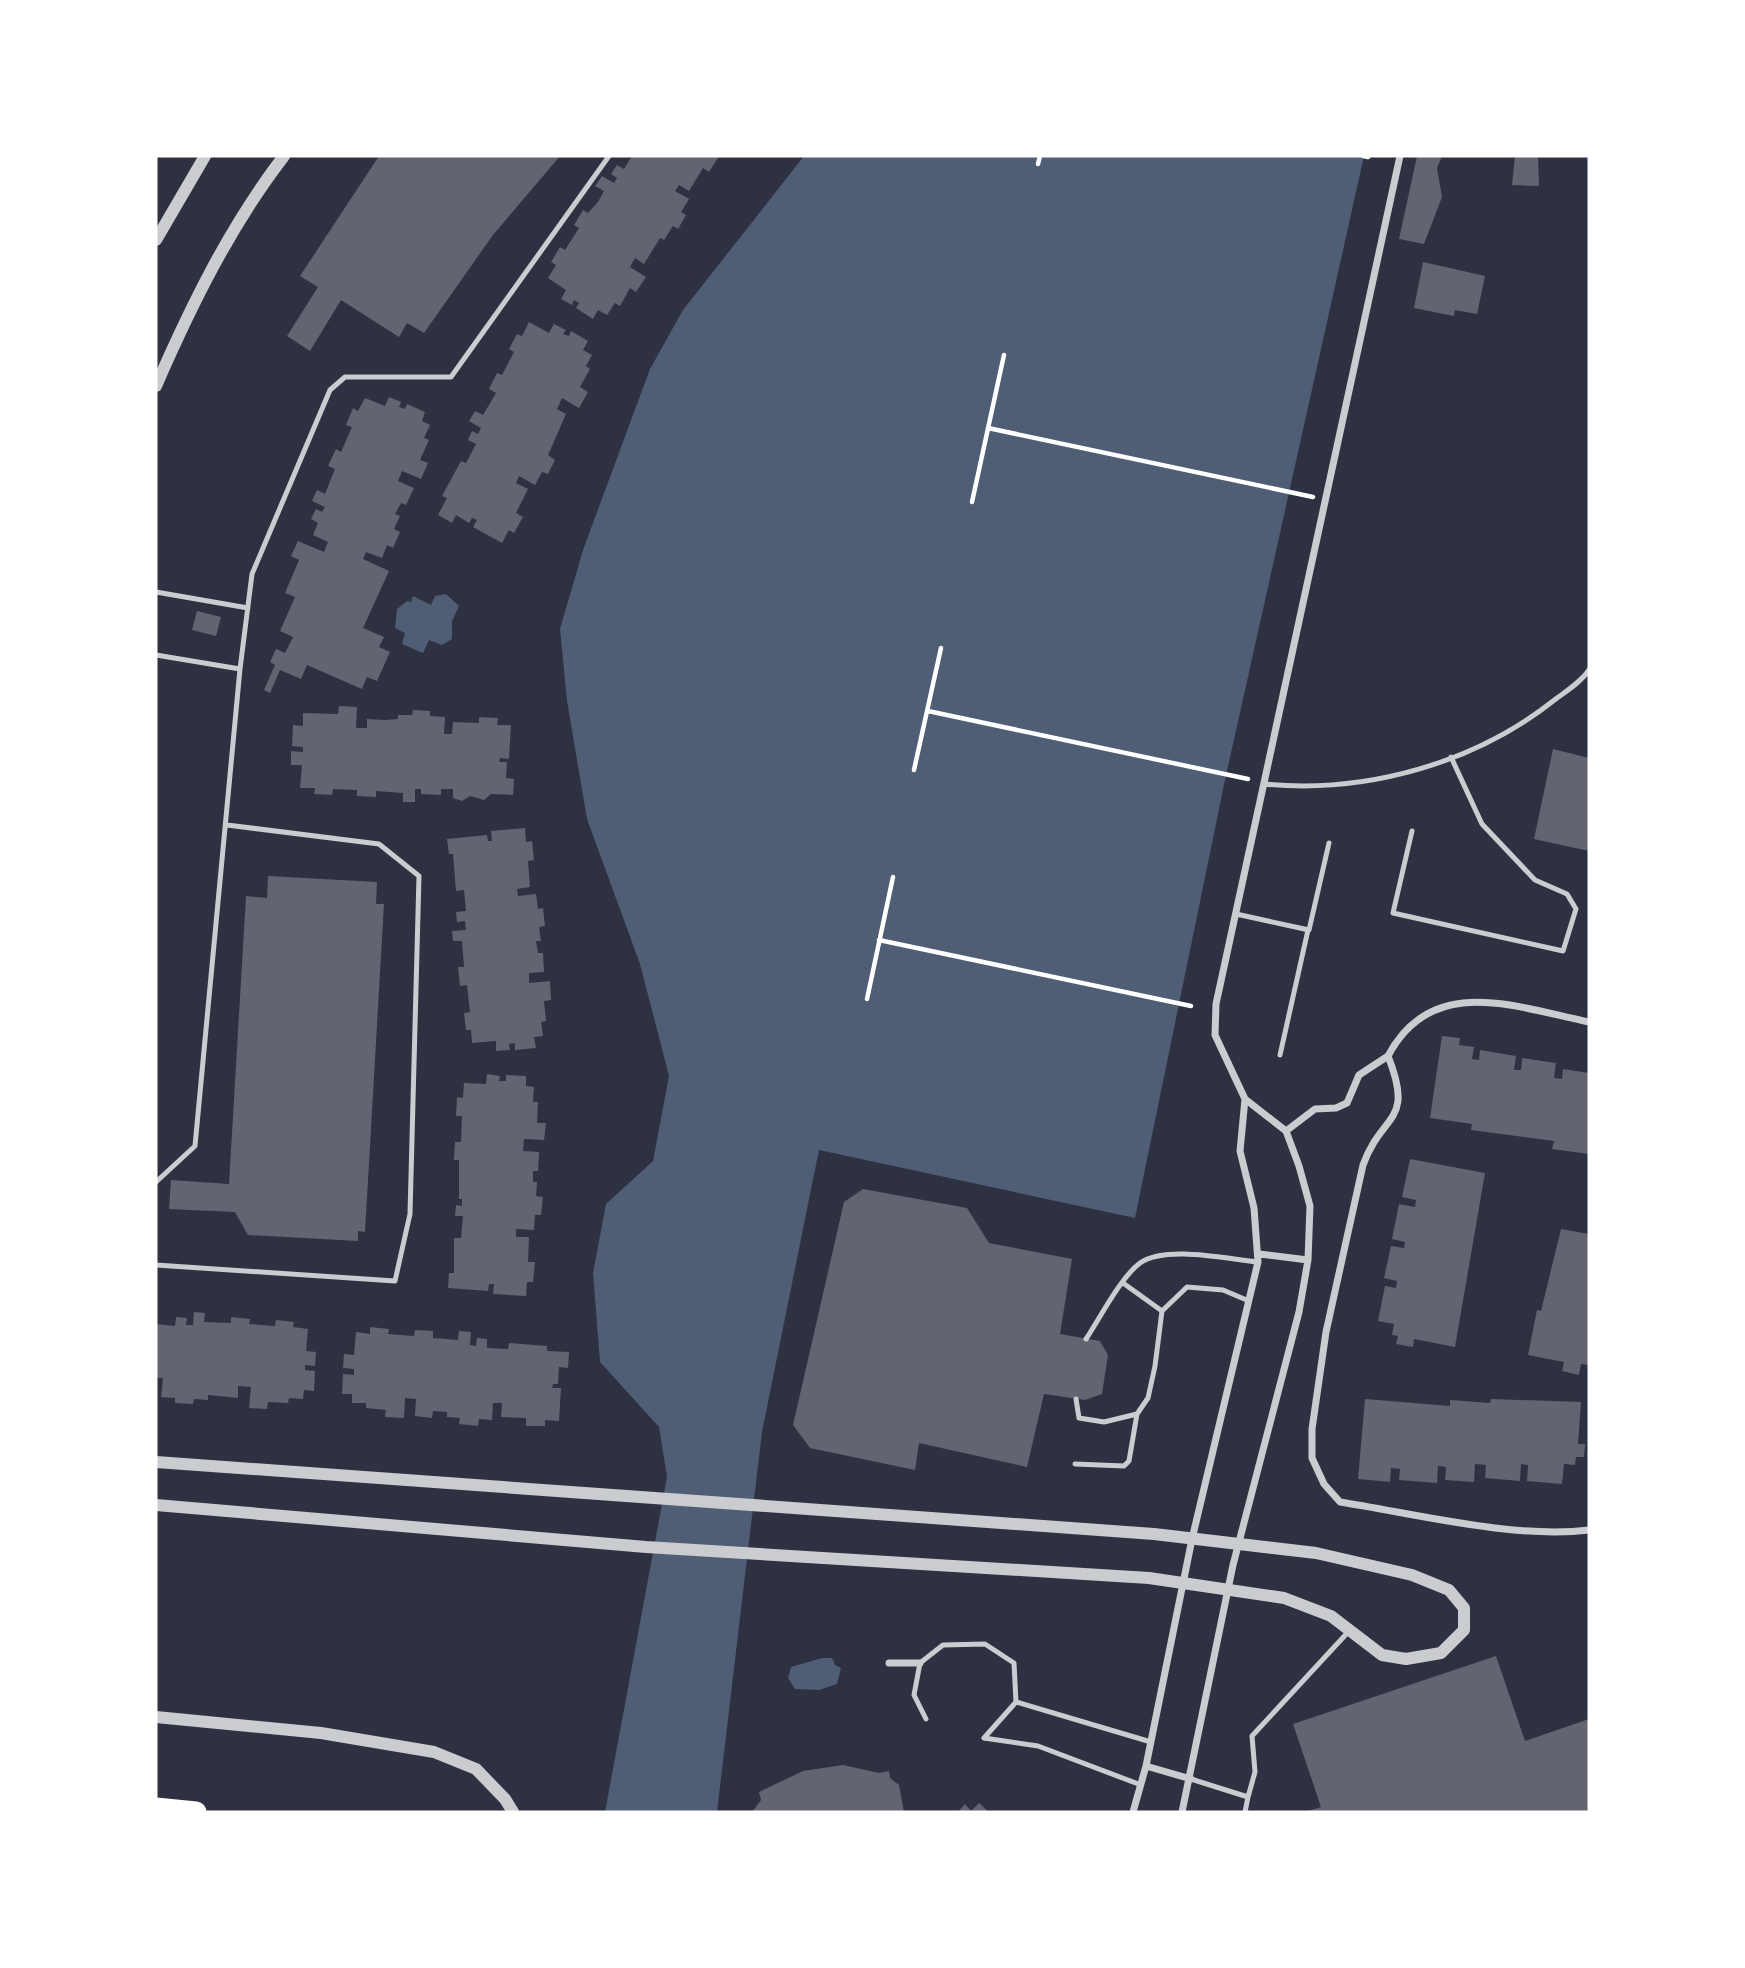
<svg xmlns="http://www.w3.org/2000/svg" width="1745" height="1968" font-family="Figtree,sans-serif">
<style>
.water{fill:#4f5d75}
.building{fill:#626471}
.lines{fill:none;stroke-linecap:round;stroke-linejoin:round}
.path{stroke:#fff;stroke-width:4.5}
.service{stroke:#caccd0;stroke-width:5}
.minor{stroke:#caccd0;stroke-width:7}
.tertiary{stroke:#caccd0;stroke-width:12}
.motorway{stroke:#fff;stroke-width:21}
</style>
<rect width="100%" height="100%" fill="#2d3142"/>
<path class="water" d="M804 156H1364L1225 780 1135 1218 819 1150 762 1432 717 1812H605L667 1477 659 1427 600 1362 593 1273 606 1204 653 1161 669 1076 640 964 587 819 567 701 560 629 583 550 650 369 683 310Z
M446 594 459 606 452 621V639L442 645 429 640 423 653 402 644 405 633 395 628 397 609 407 601 411 602 413 596 431 605 435 596Z
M822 1658H832L835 1665 841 1668 837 1684 819 1690 795 1689 788 1678 791 1667Z"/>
<path class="building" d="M379 156H560L493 235 424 333 407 323 399 337 341 300 310 351 287 336 318 287 300 276Z
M632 156H719L709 172 703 168 689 191 679 185 675 191 689 199 681 212 686 215 678 229 673 226 664 240 660 238 644 264 635 258 630 267 646 277 636 292 630 288 620 306 615 303 607 315 598 310 593 319 576 308 579 303 574 300 572 305 561 299 566 290 548 278 556 265 551 262 560 247 565 250 579 228 574 225 583 210 588 213 598 202 604 191 595 186 602 176 614 183 617 178 611 174 617 165 624 169Z
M1417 156H1442L1437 168 1442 197 1424 244 1399 239Z
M1515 156H1538L1539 186 1512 185Z
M1423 262 1485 276 1477 314 1455 310 1454 316 1414 308Z
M529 322 549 333 554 324 566 330 563 334 569 336 571 331 588 341 583 350 592 355 586 366 590 369 580 387 588 392 579 408 562 398 557 409 566 414 548 455 555 460 548 474 542 472 535 485 519 476 516 483 528 489 516 513 523 517 514 533 509 530 502 543 473 527 477 520 472 518 469 523 456 515 452 523 438 515 447 498 442 496 461 461 466 463 476 444 468 440 472 431 478 434 481 428 469 421 475 411 483 415 496 393 489 389 497 373 502 375 514 352 509 349 517 334 522 336Z
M389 397 401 402 399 407 405 409 407 404 425 412 422 421 430 425 424 438 429 440 420 460 428 463 421 479 402 471 398 481 414 488 406 505 401 503 395 514 400 516 394 529 400 532 393 548 387 545 382 558 366 552 363 559 389 571 363 628 384 637 379 647 390 652 377 681 367 677 362 689 307 665 301 679 280 670 270 693 264 690 275 665 270 662 276 649 285 653 293 637 280 631 295 597 285 593 299 560 291 556 298 541 324 552 328 542 313 535 318 523 311 519 316 509 322 512 325 507 312 501 317 490 325 494 335 469 328 466 336 449 341 452 352 427 346 425 353 408 358 411 365 398 385 406Z
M197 611 221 617 216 636 192 630Z
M339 706 357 707 356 728H367V719L385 720 398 719V715H412L413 710 430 711V716L445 717 444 734H452L453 722 479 723V717L498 718 497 725H511L509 759 500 758 499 762H507L506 778 514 779 513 795 491 794 484 800 470 796 462 801 453 798V789H441V795L421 794V789H415V802H403V793L376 791V797L357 796V790L333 789 332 795 314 794 315 788H300L302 765H291V751L303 752V747L292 746 293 725 303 726V713L338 714Z
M1553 749 1589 758V851L1534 839Z
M525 828 526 842 532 841 534 860 528 861 530 887 517 889 518 896 536 894 538 909 543 908 545 926 539 927 541 941H536L538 953H543L544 972 529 973V983L550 981 551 1000 544 1001 546 1021 541 1022 543 1036 534 1037 536 1048 515 1050V1043L509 1044 510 1050 496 1051V1041L472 1043 471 1030H466L464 1013 470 1012 467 985 460 986 458 967H464L462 941H453L452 931 466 930 465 921 457 922 456 912 466 911 464 890 456 891 453 854H449L447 839 487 835 488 841H492L491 831Z
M268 876 377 882 376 904H384L365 1232 358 1231V1241L248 1235 235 1212 169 1209 171 1180 229 1184 246 896 267 898Z
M1442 1036 1460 1038 1459 1045 1474 1047 1472 1059 1479 1060 1480 1050 1516 1056 1514 1070H1521L1522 1058 1556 1063 1554 1078 1562 1079 1563 1069 1589 1073V1154L1552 1149 1554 1141 1471 1130 1472 1124 1430 1118Z
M487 1074 500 1076 499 1081H506V1075L526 1076V1086L534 1087 533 1102H538L537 1123H546L544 1140 524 1139 523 1151 539 1152 538 1171H533V1182H537L536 1196 543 1197 541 1215H535L534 1230 516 1229V1237H529L528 1262H535L533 1282H527L526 1296 493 1294 494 1284H489L488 1291 448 1288 449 1273H454V1238H461L463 1216H455L456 1205 462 1206V1199H459V1160H454L455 1142H461L462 1116H456L457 1097 463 1098 464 1083 486 1084Z
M1410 1159 1485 1173 1455 1347 1414 1339 1413 1347 1396 1344 1398 1336 1392 1335 1394 1324 1378 1321 1385 1286 1396 1288 1397 1281 1384 1278 1391 1246 1404 1248 1405 1242 1392 1239 1399 1204 1415 1207 1416 1200 1402 1197Z
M863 1189 967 1208 989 1243 1072 1259 1060 1334 1100 1341 1108 1355 1102 1394 1085 1400 1044 1394 1027 1467 919 1443 915 1470 810 1448 793 1425 844 1202Z
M1561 1229 1589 1234V1365L1581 1364 1579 1375 1562 1371 1564 1362 1528 1355 1537 1310 1541 1311Z
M194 1312 205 1313 204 1322 231 1323V1317L250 1319 249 1324 275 1326 276 1320 294 1322 293 1327 308 1329 306 1351 316 1352 315 1366 305 1365V1370L315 1371 314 1391 304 1390 303 1399 289 1398 288 1403 268 1402 267 1409 249 1408 251 1387 238 1386V1398L208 1395V1400L194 1399 193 1404 175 1403V1398L161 1397 163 1378H156V1324L175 1326 176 1317 187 1318 186 1325H193Z
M370 1327 389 1329 388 1334 414 1336 415 1330 433 1331V1338L458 1340 459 1331 471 1332 470 1345 476 1346 477 1338 487 1339V1348L508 1349 509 1343 547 1346V1351L569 1352 568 1368 559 1367 558 1384H553L552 1388H561L559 1421 545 1420V1426H526V1418L501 1417 502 1403H493L492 1420 479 1419 478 1426 459 1424 460 1418 447 1417V1412L433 1411 432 1418 415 1416 416 1399 405 1398 404 1418 385 1417 386 1410 366 1408V1403H352V1394H342L343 1374 354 1375V1369L343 1368 344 1354 354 1355 356 1332 370 1334Z
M1365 1399 1450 1406V1400L1490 1403 1491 1399 1581 1402 1578 1444H1585L1584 1457H1576L1575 1465 1564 1464 1562 1484 1527 1481 1528 1465 1521 1464 1520 1481 1485 1478 1486 1465 1475 1464 1474 1482 1445 1480 1446 1467 1438 1466 1437 1483 1399 1480 1400 1469 1391 1468 1390 1482 1358 1479Z
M1496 1656 1525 1741 1589 1719V1812H1305L1321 1807 1293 1724Z
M843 1765 879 1773 889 1771 890 1778 899 1785 904 1812H752L761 1800 759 1792 803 1771Z
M979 1803 989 1812H958L965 1804 971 1811Z"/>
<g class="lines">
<path class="path" d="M1363 156 1368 157
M1038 164 1040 156
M988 428 1313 497
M972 502 1004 355
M928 711 1248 779
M914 770 941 648
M879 940 1191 1006
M867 999 893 877"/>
<path class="service" d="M156 592 248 608
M156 655 240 669
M1264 784C1367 794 1476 763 1557 698 1568 690 1581 682 1589 670
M1412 831 1393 913 1563 951 1576 909 1567 894 1535 880 1482 824 1451 757
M1236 914 1309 930 1329 843
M1280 1055 1308 930
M156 1182 195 1146 240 669 252 574 330 390 345 377H451L609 156
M156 1265 395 1281 410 1214 419 876 379 844 227 825
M1123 1283 1162 1311
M1086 1339C1100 1318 1121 1277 1140 1263 1166 1245 1227 1259 1258 1262
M1076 1399 1079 1418 1104 1422 1137 1414
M1075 1464 1124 1466 1129 1461 1137 1414 1148 1398 1155 1366 1162 1311 1187 1287 1223 1290 1249 1301
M1016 1702 1151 1742
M926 1719 914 1695 920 1663 943 1645 985 1644 1014 1663 1016 1702 984 1738
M984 1738 1038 1746 1141 1785
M1191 1779 1248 1797 1245 1812
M1248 1797 1255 1772 1252 1736 1350 1630"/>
<path class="minor" d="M1589 1022C1515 1007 1432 973 1388 1056 1415 1124 1382 1112 1363 1165L1326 1332 1312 1429V1458L1324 1484 1340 1502C1416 1514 1514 1539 1589 1530
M1286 1131 1315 1109 1336 1108 1347 1103 1359 1075 1388 1056
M1259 1254 1308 1260
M889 1663H920
M1146 1766 1191 1779
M1133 1812 1146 1766 1192 1539 1258 1262 1254 1208 1240 1151 1245 1099
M1182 1812 1233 1565 1299 1312 1308 1260 1310 1206 1299 1166 1286 1131 1245 1099 1215 1035 1216 1004 1400 156"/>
<path class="tertiary" d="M156 240 205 156
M156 386C191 306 230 226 284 156
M156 1462 1154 1534 1316 1553 1412 1575 1449 1590 1464 1608V1630L1441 1653 1406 1659 1382 1655 1331 1616 1284 1598 1149 1578 646 1547 156 1505
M156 1717 321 1733 434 1752 476 1769 505 1799 513 1812"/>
<path class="motorway" d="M156 1808 196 1812"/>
</g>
<rect width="1745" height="1968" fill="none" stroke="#ffffff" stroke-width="315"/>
</svg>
